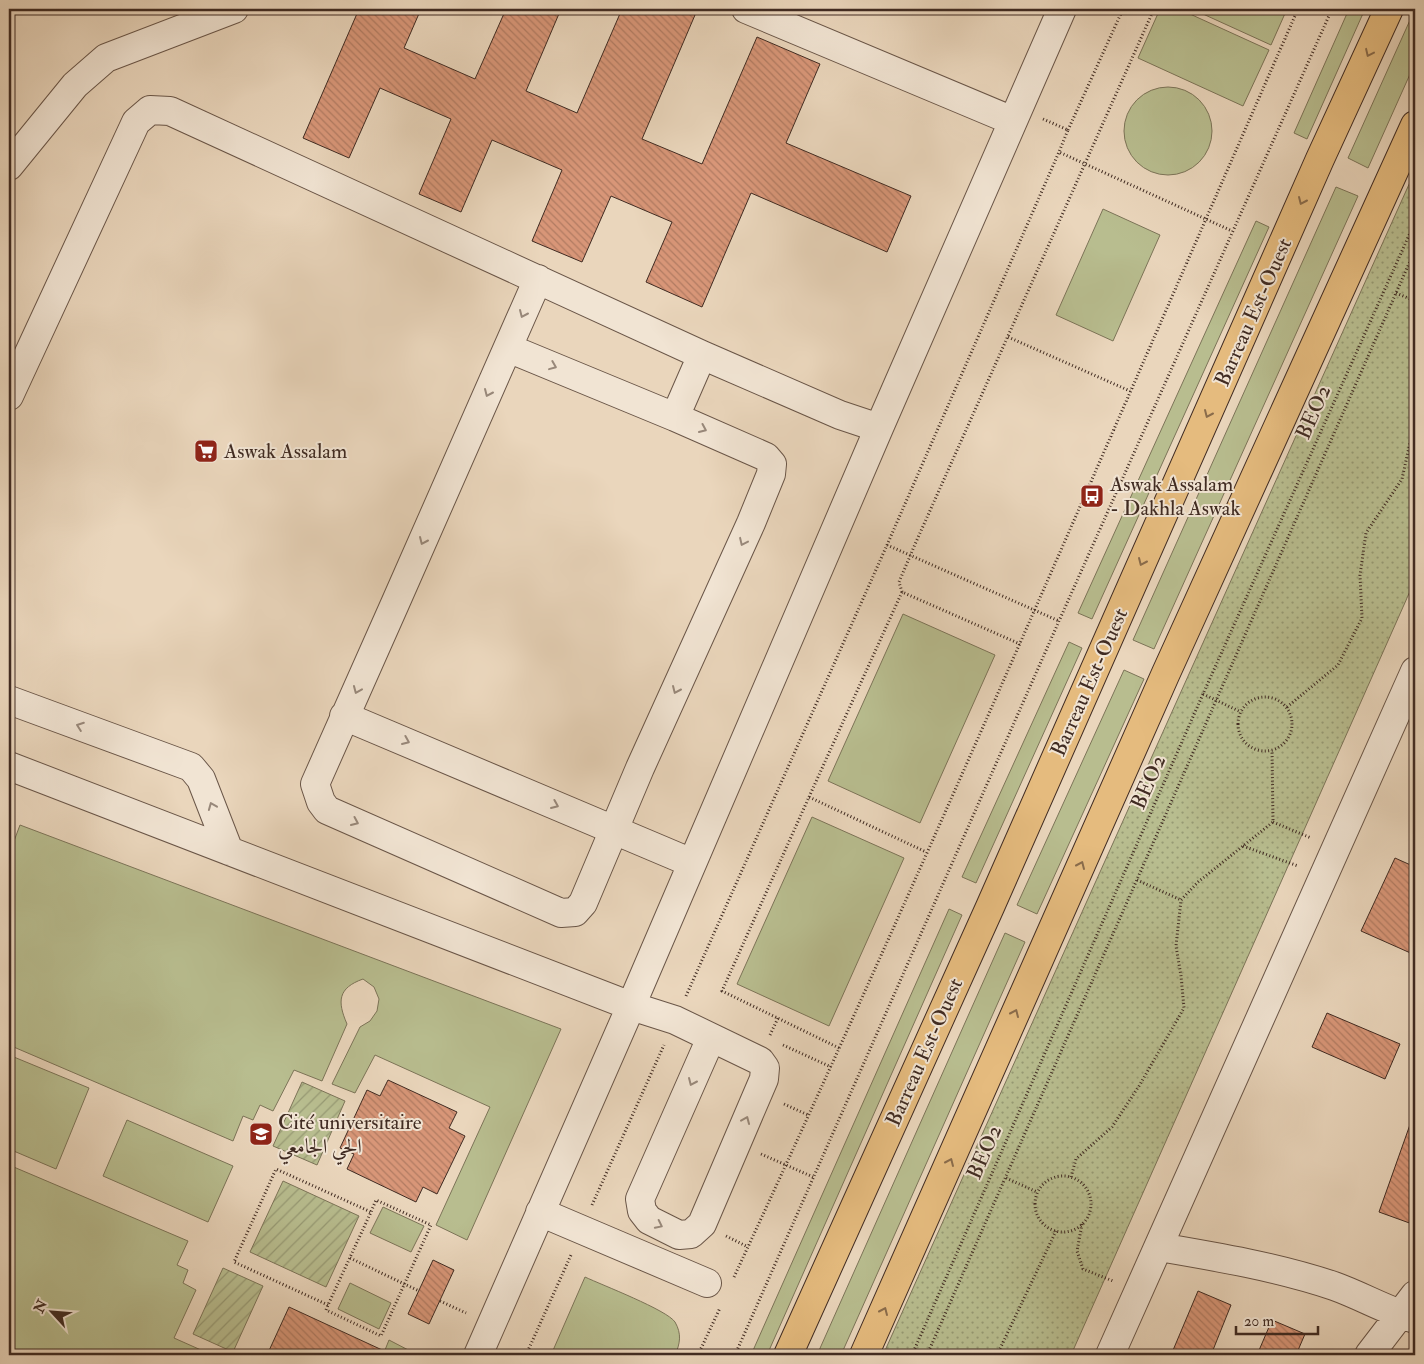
<svg xmlns="http://www.w3.org/2000/svg" width="1424" height="1364" font-family="'IM FELL Double Pica',Amiri,serif">
<style>
.grass{fill:#b8bd8f;stroke:#7c7458}
.park{fill:url(#park-dots);stroke:#7c7458}
.garden{fill:url(#garden-furrows);stroke:#7c7458}
.building{fill:url(#building-back-hatch);stroke:#402b22}
.lines{fill:none;stroke-linecap:round;stroke-linejoin:round}
.minor-casing{stroke:#6a5648;stroke-width:30}
.major-casing{stroke:#402b22;stroke-width:30}
.path{stroke:#402b22;stroke-width:3;stroke-dasharray:1 2.5;stroke-linecap:butt}
.minor{stroke:#f1e4d3;stroke-width:28}
.major{stroke:#e5bb7e;stroke-width:28}
.oneway{stroke:#8a6c4b}
.oneway2{stroke:#98887a}
.labels{text-anchor:middle;stroke-width:4;stroke-linejoin:round;paint-order:stroke}
.street-label{font-size:21px;fill:#402b22;stroke:#f1e4d3}
.poi-label{font-size:21px;fill:#402b22;stroke:#f1e4d3;text-anchor:start}
</style>
<defs>
<pattern id="park-dots" width="8" height="8" patternUnits="userSpaceOnUse" patternTransform="scale(1.25)"><rect width="8" height="8" fill="#b8bd8f"/><path d="M2 2h.1M6 6h.1" fill="none" stroke="#979a74" stroke-width="1.8" stroke-linecap="round"/></pattern>
<pattern id="garden-furrows" width="10" height="10" patternUnits="userSpaceOnUse" patternTransform="scale(1.25)"><rect width="10" height="10" fill="#b8bd8f"/><path d="M-1 1l2-2M0 10L10 0M9 11l2-2" fill="none" stroke="#979a74"/></pattern>
<pattern id="building-back-hatch" width="6" height="6" patternUnits="userSpaceOnUse" patternTransform="scale(1.25)"><rect width="6" height="6" fill="#d89678"/><path d="M-1 5l2 2M0 0l6 6M5-1l2 2" fill="none" stroke="#b17b62"/></pattern>
</defs>
<rect width="100%" height="100%" fill="#ead6bc"/>
<filter id="stains"><feTurbulence type="fractalNoise" baseFrequency=".004" numOctaves="4"/><feColorMatrix values="0 0 0 0 .2 0 0 0 0 .09 0 0 0 0 .02 0 0 0 .5 -.17"/></filter>
<radialGradient id="worn" r=".72"><stop offset=".6" stop-color="#630" stop-opacity="0"/><stop offset="1" stop-color="#630" stop-opacity=".3"/></radialGradient>
<path class="grass" d="M1160 9H1179L1269 50 1243 106 1138 58Z
M1192 9H1287L1271 45Z
M1349 9H1365L1307 139 1294 133Z
M1415 9V63L1368 168 1348 158Z
M1124 131a44 44 0 1 1 88 0a44 44 0 1 1-88 0Z
M1336 187 1358 196 1154 649 1133 640Z
M1103 209 1160 235 1113 341 1056 315Z
M1256 221 1269 227 1092 619 1078 613Z
M903 614 995 655 920 823 828 781Z
M1069 642 1082 648 976 883 962 877Z
M1124 670 1144 679 1037 914 1017 905Z
M812 817 904 858 829 1026 737 984Z
M20 825 561 1029 467 1240 436 1225 490 1107 375 1055 355 1093 332 1084 360 1027 370 1021 377 1011 379 999 374 987 363 979C338 988 337 1001 347 1024L322 1081 294 1070 273 1111 260 1105 253 1120 243 1116 233 1141 9 1045V839L14 841Z
M949 909 962 915 767 1355H751Z
M1005 933 1025 942 841 1355H817Z
M9 1055 89 1088 56 1169 9 1149Z
M127 1120 233 1166 208 1222 103 1176Z
M9 1165 188 1241 177 1265 188 1270 183 1283 196 1290 174 1338 201 1350 198 1355H9Z
M383 1207 424 1226 411 1252 370 1233Z
M585 1277C602 1285 667 1310 675 1322 682 1334 680 1344 675 1355H551Z
M350 1283 391 1303 379 1329 338 1309Z
M389 1340 416 1354 415 1355H383Z"/>
<path class="park" d="M1415 171V580L1071 1355H883Z"/>
<path class="garden" d="M302 1082 345 1101 317 1165 273 1146Z
M283 1181 359 1216 326 1287 250 1252Z
M223 1268 263 1286 233 1352 193 1334Z"/>
<path class="building" d="M359 9H421L404 48 475 79 506 9H561L526 91 577 113 622 9H681L695 15 642 139 702 164 757 37 820 64 786 143 911 196 887 252 751 193 702 307 646 282 672 222 611 196 582 262 532 241 562 170 492 140 461 212 419 194 451 119 380 88 349 158 303 138Z
M1395 858 1415 867V955L1361 931Z
M1327 1013 1400 1044 1385 1079 1312 1047Z
M388 1080 457 1112 449 1128 465 1136 437 1194 423 1187 416 1202 347 1169 354 1154 340 1148 367 1090 380 1096Z
M1412 1119H1415V1225L1379 1212Z
M433 1260 454 1270 429 1324 408 1314Z
M1198 1291 1231 1305 1211 1355H1171Z
M289 1307 393 1355H267Z
M1272 1320 1305 1334 1296 1355H1257Z"/>
<g class="lines">
<g class="minor-casing">
<path id="minor" d="M746 9 1013 121
M9 166 75 85 106 58 234 9
M508 348 675 417 766 457 772 464 771 474 751 523 640 768 583 903 575 912 561 913 327 810 321 802 315 784C390 616 464 447 538 279
M9 396 136 122 150 110 170 111 702 355 840 415 879 428
M675 417 702 355
M9 700 191 767 201 779 229 851
M344 716 692 863
M9 766 631 1006 675 1020 760 1061 765 1068 764 1079 702 1224 691 1234 679 1235 649 1220 642 1211 640 1199 711 1038
M540 1212 707 1283
M1159 1247C1218 1257 1277 1267 1334 1286 1362 1296 1387 1311 1415 1319
M478 1355 631 1006 879 428 1062 9
M1110 1355 1415 671
M1369 1355 1415 1295"/>
</g>
<g class="major-casing">
<path id="major" d="M788 1355 990 907 1320 159 1389 9
M864 1355 1166 673 1415 125"/>
</g>
<path class="path" d="M1043 119 1068 130 1059 152 1232 231
M1068 130 1123 9
M1396 293 1415 301
M1008 337 1130 391
M887 545 1059 621
M902 592 899 582 916 542 1154 9
M1203 694 1241 712
M1238 724a27 27 0 1 1 54 0a27 27 0 1 1-54 0Z
M1287 707 1338 665 1362 618 1360 575 1366 533 1402 479 1415 420
M809 797 902 592 1020 644
M1273 822 1311 838
M1243 846 1298 866
M1137 880 1181 900
M686 996 887 545 1059 152
M770 1035 778 1018
M783 1045 831 1067
M839 1048 722 991 809 797 926 852
M784 1104 808 1115
M761 1154 813 1177
M1035 1204a28 28 0 1 1 56 0a28 28 0 1 1-56 0Z
M1071 1177 1076 1159 1112 1127 1139 1086 1184 1008 1181 976 1176 946 1181 900 1198 882 1273 822 1272 750
M1006 1178 1037 1192
M592 1205 664 1045
M1082 1224 1077 1251 1083 1269 1113 1281
M726 1236 748 1247
M350 1258 419 1291
M734 1277C929 858 1112 432 1298 9
M440 1301 466 1313
M328 1305 234 1262 276 1169 371 1212 328 1305 326 1310 381 1336 431 1225 376 1200 371 1212
M526 1355 571 1255
M698 1355 720 1308
M735 1355 1059 621 1332 9
M912 1355 1203 694 1415 222
M927 1355 1415 250
M997 1355 1056 1231"/>
<use href="#minor" class="minor"/>
<use href="#major" class="major"/>
</g>
<defs><path id="oneway-chevron" d="M-2-3.5L2.5 0L-2 3.5" fill="none" stroke-width="1.6" stroke-linecap="round" stroke-linejoin="round" transform="scale(1.25)"/></defs>
<g class="oneway">
<use href="#oneway-chevron" transform="translate(1369 53) rotate(115)"/>
<use href="#oneway-chevron" transform="translate(1302 201) rotate(114)"/>
<use href="#oneway-chevron" transform="translate(1208 414) rotate(114)"/>
<use href="#oneway-chevron" transform="translate(1142 562) rotate(114)"/>
<use href="#oneway-chevron" transform="translate(1081 865) rotate(-66)"/>
<use href="#oneway-chevron" transform="translate(1015 1013) rotate(-66)"/>
<use href="#oneway-chevron" transform="translate(950 1162) rotate(-66)"/>
<use href="#oneway-chevron" transform="translate(884 1311) rotate(-66)"/>
</g>
<g class="oneway2">
<use href="#oneway-chevron" transform="translate(523 314) rotate(114)"/>
<use href="#oneway-chevron" transform="translate(553 366) rotate(22)"/>
<use href="#oneway-chevron" transform="translate(488 393) rotate(114)"/>
<use href="#oneway-chevron" transform="translate(703 429) rotate(24)"/>
<use href="#oneway-chevron" transform="translate(423 541) rotate(114)"/>
<use href="#oneway-chevron" transform="translate(743 542) rotate(115)"/>
<use href="#oneway-chevron" transform="translate(357 690) rotate(113)"/>
<use href="#oneway-chevron" transform="translate(676 690) rotate(114)"/>
<use href="#oneway-chevron" transform="translate(80 726) rotate(-160)"/>
<use href="#oneway-chevron" transform="translate(406 741) rotate(23)"/>
<use href="#oneway-chevron" transform="translate(555 805) rotate(23)"/>
<use href="#oneway-chevron" transform="translate(212 806) rotate(-112)"/>
<use href="#oneway-chevron" transform="translate(355 822) rotate(24)"/>
<use href="#oneway-chevron" transform="translate(692 1082) rotate(114)"/>
<use href="#oneway-chevron" transform="translate(746 1120) rotate(-67)"/>
<use href="#oneway-chevron" transform="translate(659 1225) rotate(26)"/>
</g>
<defs>
<g id="supermarket-square" transform="scale(1.25)"><rect x="-9" y="-9" width="18" height="18" rx="4" fill="#8f2418" stroke="#f1e4d3"/><path d="M-6-5.5h2.5l.6 2H6L4.5 2H-2.5L-4.4-4H-6ZM-1.5 3.2a1.3 1.3 0 1 0 .1 0ZM3 3.2a1.3 1.3 0 1 0 .1 0Z" fill="#fff"/></g>
<g id="bus-square" transform="scale(1.25)"><rect x="-9" y="-9" width="18" height="18" rx="4" fill="#8f2418" stroke="#f1e4d3"/><path d="M-5-6H5V4H4V6H2V4H-2V6H-4V4H-5ZM-3.5-4V0h7V-4ZM-3.5 1.2v1.5H-2V1.2ZM2 1.2v1.5H3.5V1.2Z" fill="#fff"/></g>
<g id="university-square" transform="scale(1.25)"><rect x="-9" y="-9" width="18" height="18" rx="4" fill="#8f2418" stroke="#f1e4d3"/><path d="M0-5L7-2L0 1L-7-2ZM-4 1L0 2.5L4 1V4Q0 6-4 4Z" fill="#fff"/></g>
</defs>
<g fill-rule="evenodd">
<use href="#supermarket-square" x="206" y="451"/>
<use href="#bus-square" x="1092" y="496"/>
<use href="#university-square" x="261" y="1134"/>
</g>
<g class="labels">
<g class="street-label">
<text transform="translate(1253 312) rotate(-66)" y="7">Barreau Est-Ouest</text>
<text transform="translate(1313 412) rotate(-66)" y="7">BEO2</text>
<text transform="translate(1089 682) rotate(-66)" y="7">Barreau Est-Ouest</text>
<text transform="translate(1148 782) rotate(-66)" y="7">BEO2</text>
<text transform="translate(924 1052) rotate(-66)" y="7">Barreau Est-Ouest</text>
<text transform="translate(984 1152) rotate(-66)" y="7">BEO2</text>
</g>
<g class="poi-label">
<text x="224" y="458">Aswak Assalam</text>
<text x="1110" y="491">Aswak Assalam<tspan x="1110" dy="24">- Dakhla Aswak</tspan></text>
<text x="278" y="1129">Cité universitaire<tspan x="278" dy="24">الحي الجامعي</tspan></text>
</g>
</g>
<rect width="1424" height="1364" fill="none" stroke="#ead6bc" stroke-width="30"/>
<rect x="10" y="10" width="1404" height="1344" fill="none" stroke="#402b22" stroke-width="2.5"/>
<rect x="15" y="15" width="1394" height="1334" fill="none" stroke="#402b22"/>
<g transform="translate(52 1312) rotate(296)" stroke="#f1e4d3" stroke-width="4" paint-order="stroke">
<path d="M0-4L9 19L0 12L-9 19Z" fill="#402b22"/>
<text y="-8" font-size="14" font-weight="bold" text-anchor="middle" fill="#402b22">N</text>
</g>
<path d="M1236 1326v8h82v-8" fill="none" stroke="#402b22" stroke-width="2.5"/>
<text x="1244" y="1326" font-size="15" fill="#402b22" stroke="#f1e4d3" stroke-width="4" paint-order="stroke">20 m</text>
<rect width="100%" height="100%" filter="url(#stains)"/>
<rect width="100%" height="100%" fill="url(#worn)"/>
</svg>
